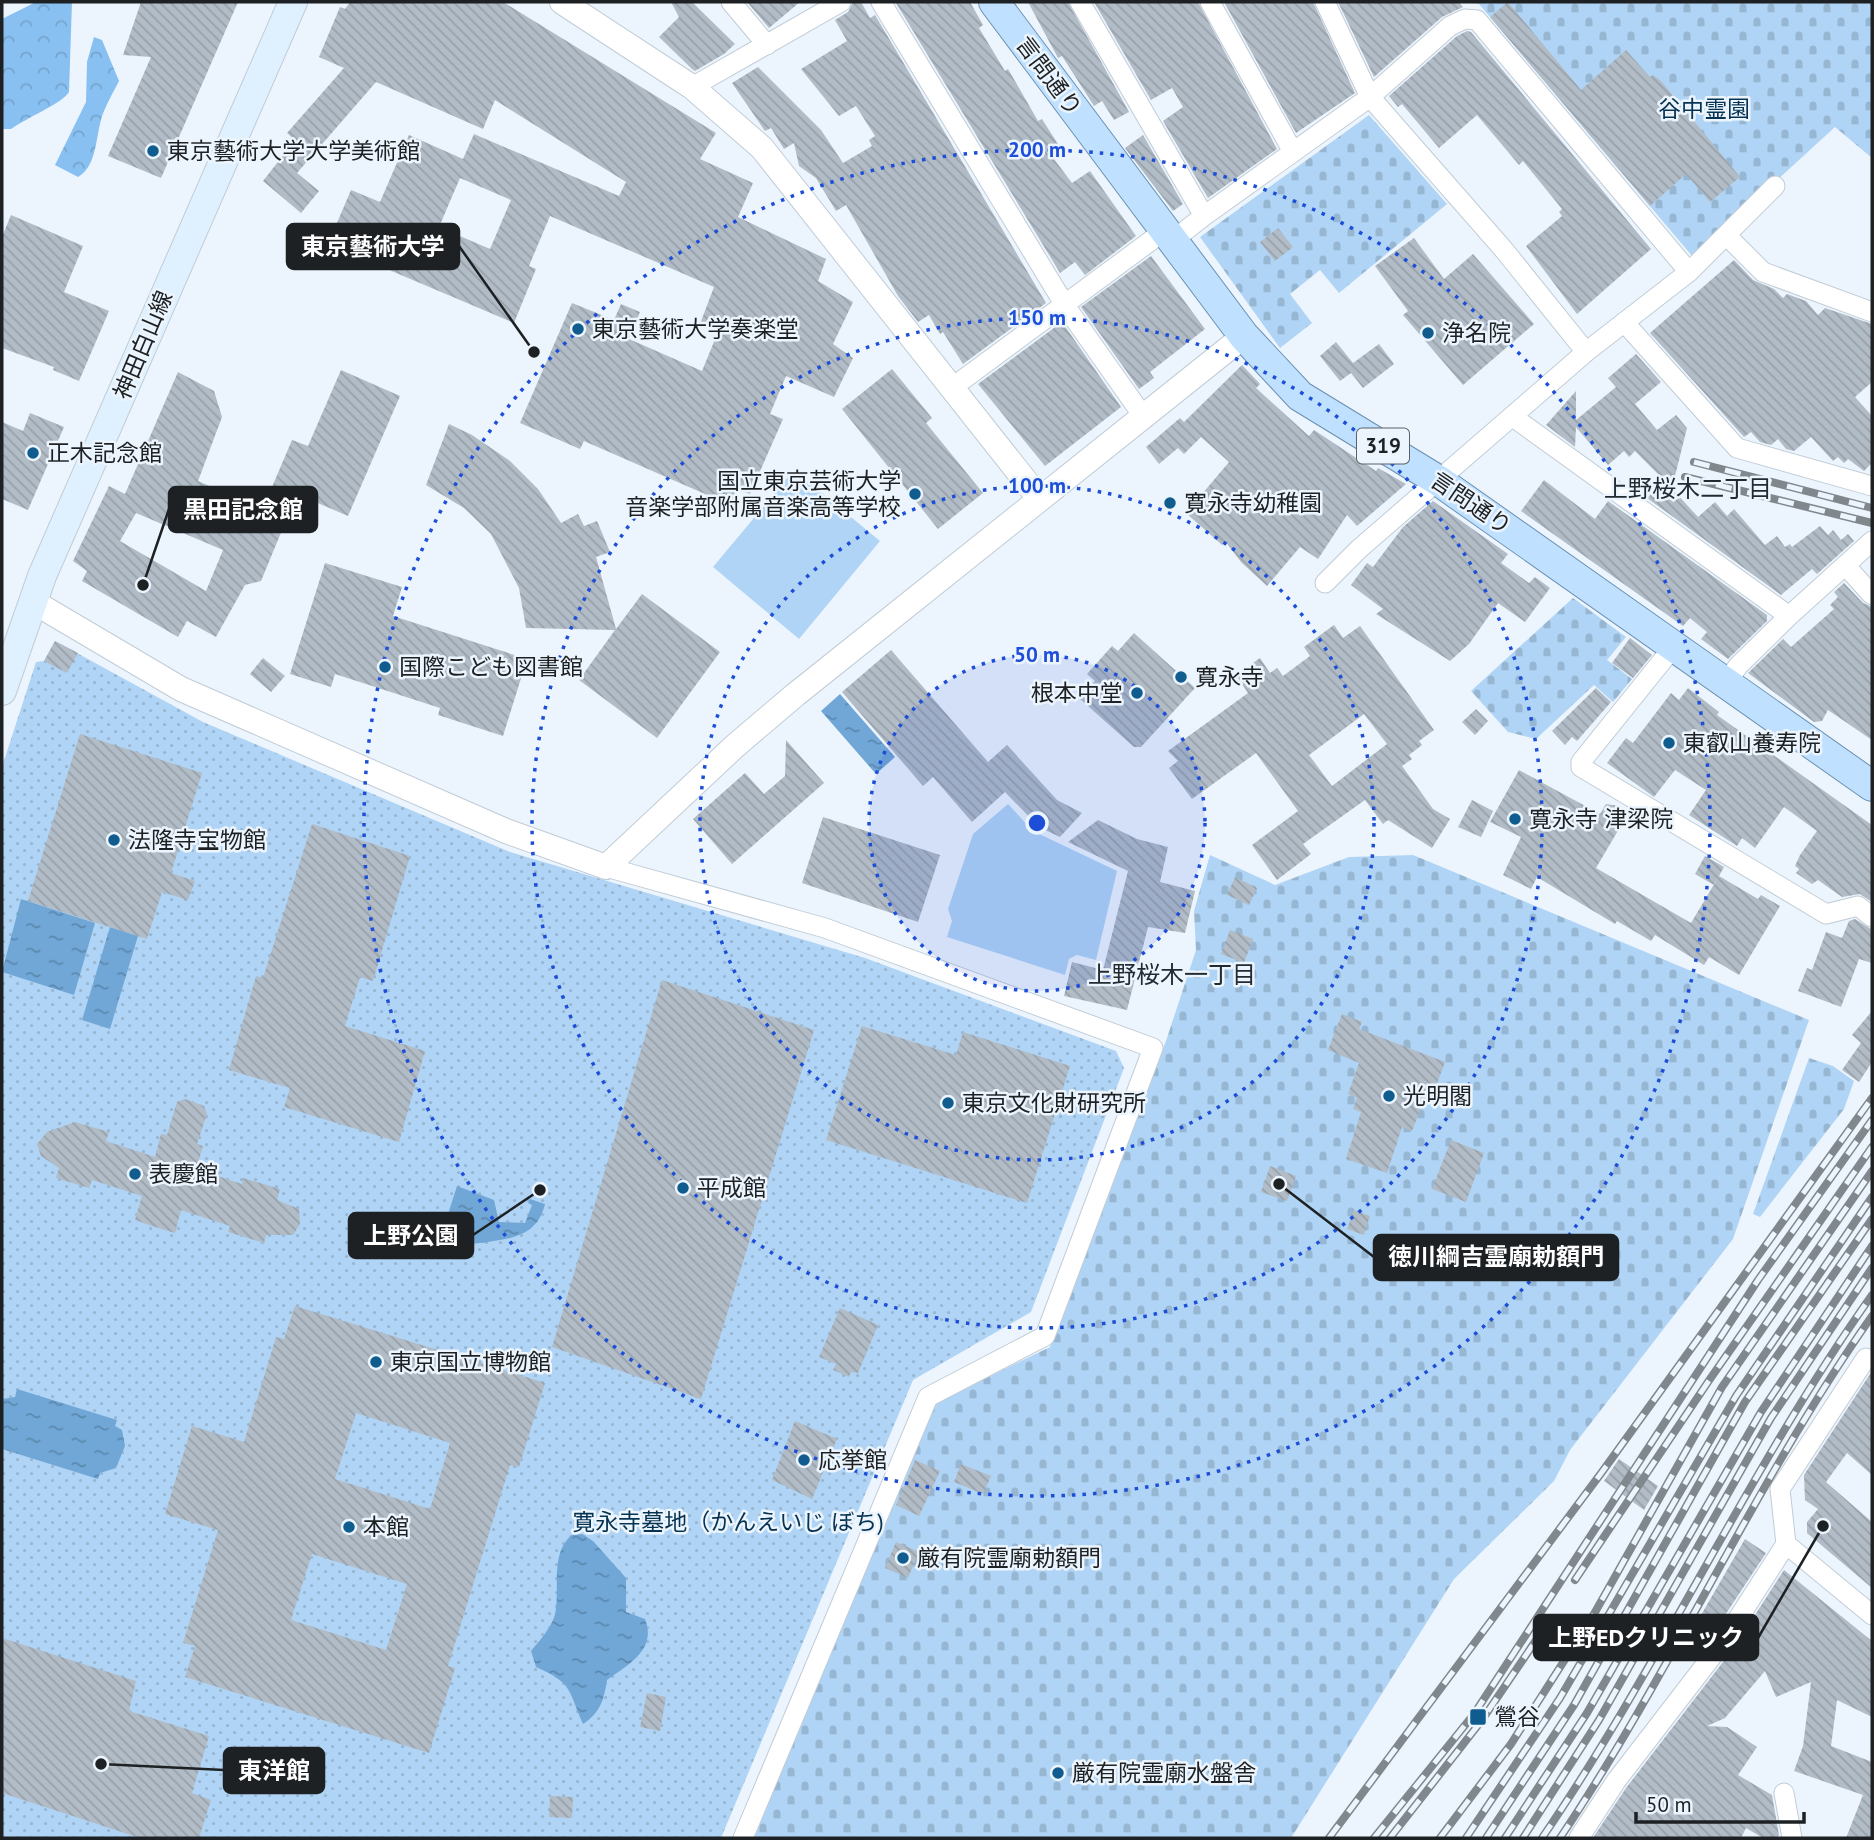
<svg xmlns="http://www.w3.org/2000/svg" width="1874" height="1840" font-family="'PT Sans','Noto Sans JP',sans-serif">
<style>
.forest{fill:url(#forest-crowns)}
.cemetery{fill:url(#cemetery-stones)}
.park{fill:url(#park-dots)}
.pitch{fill:#b0d4f5}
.water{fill:url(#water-ripples)}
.building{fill:url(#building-back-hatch);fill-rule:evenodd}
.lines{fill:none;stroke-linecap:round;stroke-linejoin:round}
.minor-casing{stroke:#c1ccd6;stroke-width:21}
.tertiary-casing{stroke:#c1ccd6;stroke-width:26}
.secondary-casing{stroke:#c1ccd6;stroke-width:30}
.primary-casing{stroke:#6a90b1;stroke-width:32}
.minor{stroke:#fff;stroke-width:19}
.tertiary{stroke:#fff;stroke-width:24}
.secondary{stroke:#dff0fe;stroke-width:28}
.primary{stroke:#bfe0fe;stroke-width:30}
.rail-casing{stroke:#81888d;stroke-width:8}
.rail{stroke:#ecf5fd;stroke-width:5;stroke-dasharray:16;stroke-linecap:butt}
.ring{fill:none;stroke:#1d4ed8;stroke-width:3.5;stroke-dasharray:3.5 7}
.poi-dot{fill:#105c8f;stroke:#ecf5fd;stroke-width:2.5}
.labels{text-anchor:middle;stroke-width:5;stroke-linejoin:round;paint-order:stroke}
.shield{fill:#ecf5fd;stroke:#5b6165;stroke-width:2}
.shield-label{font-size:21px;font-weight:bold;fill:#1d2124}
.street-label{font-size:23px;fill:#1d2124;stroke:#ecf5fd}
.park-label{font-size:23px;fill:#063352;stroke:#ecf5fd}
.poi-label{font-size:23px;fill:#1d2124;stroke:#ecf5fd;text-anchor:start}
.neighbourhood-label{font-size:24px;fill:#222b32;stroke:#ecf5fd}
.centre{fill:#1d4ed8;stroke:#ecf5fd;stroke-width:3.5}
.ring-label{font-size:21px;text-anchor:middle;font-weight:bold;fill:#1d4ed8;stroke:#ecf5fd;stroke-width:5;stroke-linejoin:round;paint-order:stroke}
.leader{fill:none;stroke:#1d2124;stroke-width:2.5}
.callout-dot{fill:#1d2124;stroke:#ecf5fd;stroke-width:2.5}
.callout{fill:#1d2124;stroke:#1d2124;stroke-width:2.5}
.callout-label{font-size:24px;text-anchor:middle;font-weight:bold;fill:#fff}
</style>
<defs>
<pattern id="forest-crowns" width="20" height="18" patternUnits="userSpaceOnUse" patternTransform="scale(1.75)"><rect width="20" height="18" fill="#88c0f1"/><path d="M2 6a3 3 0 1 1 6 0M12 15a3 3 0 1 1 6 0" fill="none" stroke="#75a5ce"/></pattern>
<pattern id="cemetery-stones" width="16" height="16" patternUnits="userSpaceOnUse" patternTransform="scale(1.75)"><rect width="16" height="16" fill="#b0d4f5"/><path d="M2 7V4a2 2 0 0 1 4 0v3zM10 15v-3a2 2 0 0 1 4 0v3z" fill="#97b6d2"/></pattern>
<pattern id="park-dots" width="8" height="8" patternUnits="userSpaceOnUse" patternTransform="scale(1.75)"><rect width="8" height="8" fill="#b0d4f5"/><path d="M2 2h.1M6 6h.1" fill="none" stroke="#97b6d2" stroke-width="1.8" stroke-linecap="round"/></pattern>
<pattern id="water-ripples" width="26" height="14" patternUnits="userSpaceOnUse" patternTransform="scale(1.75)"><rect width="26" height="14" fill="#70a7d7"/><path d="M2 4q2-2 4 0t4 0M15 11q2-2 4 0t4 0" fill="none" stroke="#5b88ae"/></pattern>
<pattern id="building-back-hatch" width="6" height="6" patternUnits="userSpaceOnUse" patternTransform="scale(1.75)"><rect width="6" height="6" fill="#b1bcc6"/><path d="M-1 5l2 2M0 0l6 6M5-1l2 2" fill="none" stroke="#98a1aa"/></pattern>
</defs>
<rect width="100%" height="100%" fill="#ecf5fd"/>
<path class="forest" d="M36 2H72L69 92C63 103 26 118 11 129H2V19Z
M94 37 102 40 119 81C114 91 108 101 104 111 95 131 99 165 78 177L55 165 86 102 87 62Z"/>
<path class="cemetery" d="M1469 2H1872V158L1835 127 1693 257 1479 4Z
M1369 115 1447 204 1339 293 1320 270 1290 294 1312 323 1280 348 1200 237Z
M1573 598 1626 637 1607 660 1632 679 1613 702 1594 685 1536 739 1508 732 1471 691Z
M1210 855 1275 885 1349 857 1413 855 1809 1020 1733 1239 1570 1450 1554 1481 1454 1579 1291 1838H753L935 1403 1050 1347 1166 1041 1196 950 1194 911Z
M1809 1058 1833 1066 1854 1081 1844 1109 1760 1217 1753 1214Z"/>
<path class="park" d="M55 641 203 722 510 852 865 958 1116 1051 1124 1068 1031 1312 913 1380 721 1838H2V767L36 662 44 661Z"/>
<path class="pitch" d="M794 470 880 541 799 639 713 567Z
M1008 804 1033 831 1117 871 1096 960 1077 955 1069 959 1065 975 947 937 952 921 948 909 973 834Z"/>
<path class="water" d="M840 694 895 757 876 774 821 711Z
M21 899 95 923 74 995 2 972Z
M110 927 138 936 110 1029 82 1020Z
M457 1186 494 1200 499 1222 525 1223 532 1205 528 1203 530 1199 545 1204C537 1238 508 1239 480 1243 469 1244 457 1247 447 1245L442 1233Z
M17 1389 117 1420 115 1426 122 1430 125 1446 116 1468 100 1473 98 1479 2 1449V1399L15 1397Z
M582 1534 593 1541 626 1578V1612L645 1619C657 1650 629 1664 607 1680 604 1700 600 1713 583 1724 568 1690 573 1683 536 1667L531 1651C541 1639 555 1624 556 1608 559 1584 551 1552 572 1535Z"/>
<path class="building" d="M141 2H238L161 178 108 156 151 57 123 55Z
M350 2H503L716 133 700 159 753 183 738 217 826 259 818 281 853 302 833 344 853 358 834 397 786 376 770 414 783 419 750 494 737 489 730 505 584 441 580 449 520 423 572 303 614 320 621 304 640 312 629 339 702 371 718 332 700 324 714 287 550 216 529 266 536 269 514 323 328 244 351 190 380 202 409 135 463 159 474 134 619 196 626 182 495 100 483 129 376 82 297 173 319 191 301 213 263 181 295 140 287 133 344 68 319 57 340 7 345 9ZM460 178 511 200 490 249 439 227Z
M671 2H692L735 44 724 54 695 71 692 69 659 37 679 17Z
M747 2H800L769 28Z
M853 2H861L870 18 875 15 1046 303 963 364 943 332 940 334 929 315 918 322 898 296 846 205 836 211 816 178 799 166 794 143 784 149 771 128 765 131 732 83 758 67 821 130 843 163 872 146 869 140 875 136 856 106 839 116 801 69 847 41 835 20 848 12Z
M970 2 983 25 979 28 1005 71 1008 69 1038 121 1042 119 1061 149 1051 155 1072 183 1090 171 1136 236 1085 275 1075 262 1060 273 896 3Z
M1028 2H1068L1129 112 1114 120 1102 101 1094 106 1062 56 1058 58Z
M1094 2H1198L1277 149 1208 198 1163 121 1183 107 1172 88 1151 100Z
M1224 2H1313L1355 93 1296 133Z
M1338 2H1459L1463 7 1442 17 1374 77Z
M1508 2 1581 90 1626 50 1650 77 1653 75 1661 81 1740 177 1710 202 1686 174 1650 206 1490 17Z
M1467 31 1471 32 1651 249 1577 314 1526 246 1562 216 1559 212 1562 209 1523 161 1519 165 1477 115 1439 148 1402 104 1398 107 1389 96 1457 36Z
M1143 135 1183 204 1173 211 1125 148Z
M11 215 83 246 64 292 109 311 79 381 53 370 54 367 2 348V237Z
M1278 228 1293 247 1275 261 1260 242Z
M1414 238 1444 279 1473 254 1534 324 1463 385 1403 315 1408 311 1375 266Z
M1151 256 1205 329 1150 372 1154 378 1139 389 1081 307Z
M1734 260 1753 280 1774 289 1783 298 1787 294 1806 301 1818 315 1825 308 1872 324V382L1855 397 1872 416V463L1864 471 1848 459 1844 463 1838 457 1833 461 1811 437 1794 451 1786 449 1778 439 1771 445 1760 442 1751 432 1744 437 1650 333Z
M1062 322 1121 407 1045 466 978 384Z
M1336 342 1353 363 1379 344 1394 364 1363 388 1351 373 1340 381 1320 356Z
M1636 354 1661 382 1635 404 1657 430 1676 415 1687 428 1672 488 1635 451 1629 457 1624 451 1608 465 1576 427 1575 447 1546 425 1576 391V420L1616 387 1608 378Z
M1242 365 1260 384 1256 388 1309 436 1314 430 1376 471 1378 468 1406 484 1357 526 1347 515 1318 559 1300 547 1267 586 1241 562 1226 542 1222 545 1186 513 1229 462 1201 437 1184 454 1178 448 1159 464 1146 447 1180 418 1184 422Z
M892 369 932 418 926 423 983 493 938 529 842 409Z
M341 370 400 396 348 516 297 494 261 581 245 585 216 637 187 621 178 637 82 581 87 571 73 561 109 486 125 494 178 372 214 391 222 417 198 481 244 501 247 493 266 501 292 440 308 446ZM136 513 223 550 206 591 120 541Z
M30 413 64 427 28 510 2 499V422L23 431Z
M449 424 472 435 510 461 538 489 561 523 578 514 584 526 597 521 610 552 596 557 616 629 642 594 720 652 657 738 579 680 615 630 526 628 519 588 491 534 464 508 426 485Z
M1544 480 1595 519 1608 501 1767 615V621L1728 659 1701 639 1707 632 1690 618 1683 626 1521 511Z
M1665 481 1698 517 1715 502 1727 516 1734 509 1765 545 1777 536 1785 547 1790 544 1792 547 1820 526 1828 535 1833 530 1841 540 1848 534 1854 541 1817 574 1812 569 1781 595 1647 498Z
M1433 501 1508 554 1501 563 1529 583 1535 577 1550 588 1525 622 1498 603 1469 644 1450 661 1376 614 1383 609 1351 585 1367 563 1373 567 1403 527Z
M325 563 402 587 393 616 527 659 503 736 438 715 440 708 335 674 331 687 290 674Z
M1844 583 1863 603 1872 607V740L1828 710 1822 721 1814 722 1748 673 1783 639 1791 647 1834 609 1830 605 1838 597 1834 592Z
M1334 625 1343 638 1360 626 1434 730 1419 741 1422 745 1409 755 1412 759 1402 766 1433 809 1450 819 1432 848 1388 820 1383 824 1365 800 1303 844 1311 854 1277 880 1252 845 1298 811 1256 753 1192 799 1169 768 1178 761 1168 751 1248 693 1236 675 1260 658 1270 673 1277 668 1283 676 1310 656 1304 647ZM1364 714 1387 744 1332 786 1309 755Z
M1134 633 1195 688 1141 747H1134L1079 698 1095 681 1087 674 1112 646 1118 651Z
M1630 638 1652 655 1633 678 1612 663Z
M55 641 78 653 67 673 44 661Z
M891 650 988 762 1007 745 1057 800 1082 813 1060 837 1039 827 1005 792 972 822 933 777 923 786 842 692Z
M263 658 285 676 271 692 250 674Z
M1596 688 1611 702 1577 741 1572 737 1565 745 1552 731Z
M1688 688 1719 712 1717 715 1872 825V902L1860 894 1842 897 1818 880 1812 884 1796 873 1799 869 1795 866 1800 855 1817 831 1784 807 1755 848 1742 838 1737 846 1689 815 1706 790 1675 770 1654 797 1607 763 1626 738 1633 743 1671 693 1679 700Z
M1476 709 1488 721 1475 735 1462 722Z
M80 734 202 773 171 873 195 881 188 900 162 892 147 939 28 901Z
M786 740 824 783 732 864 693 819 745 773 764 794 785 776Z
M1519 770 1600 814 1606 804 1619 806 1626 817 1596 868 1691 923 1719 876 1758 899 1761 895 1780 906 1739 975 1709 957 1704 965 1655 935 1651 941 1617 921 1615 924 1537 877 1531 889 1503 875 1521 837 1490 822Z
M1472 800 1493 811 1481 837 1458 827Z
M823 817 940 855 918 922 802 883Z
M1098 820 1137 839 1168 847 1160 882 1195 891 1185 933 1148 927 1127 1010 1064 996 1072 962 1103 970 1128 871 1068 842Z
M312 824 410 856 373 981 360 977 345 1026 425 1051 399 1142 284 1107 290 1088 229 1070 256 976 263 978Z
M1705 856 1724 867 1714 885 1695 874Z
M1235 877 1257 888 1249 905 1227 895Z
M1855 919 1871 929 1872 963 1859 959 1841 1007 1798 991 1807 968 1812 970 1826 932 1842 938 1849 921Z
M1230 930 1253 939 1244 963 1221 954Z
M662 980 814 1030 701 1399 552 1347Z
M1872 1011V1062L1859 1082 1842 1070 1861 1043 1852 1035Z
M1342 1014 1362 1022 1359 1029 1445 1062 1436 1086 1430 1084 1412 1131 1402 1127 1387 1173 1346 1159 1361 1112 1353 1109 1357 1098 1348 1094 1359 1063 1328 1050Z
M862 1026 956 1055 963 1032 1070 1066 1027 1203 826 1140Z
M185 1099 204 1106 207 1114 197 1144 203 1146 196 1169 242 1184 243 1178 280 1189 277 1200 299 1209 300 1224 293 1235H266L264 1243 228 1232 230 1226 181 1210 175 1233 152 1226 135 1220 142 1196 92 1180 89 1188 56 1178 59 1168 41 1156 37 1144 47 1132 75 1122 109 1132 106 1141 155 1157 161 1134 167 1135 177 1102Z
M1451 1140 1484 1153 1466 1202 1432 1189Z
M1270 1166 1296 1176 1287 1201 1261 1192Z
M1354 1210 1370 1216 1364 1235 1347 1229Z
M295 1306 545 1383 519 1467 510 1465 448 1666 455 1668 429 1753 185 1677 195 1646 183 1643 218 1530 165 1514 192 1426 244 1442 276 1337 284 1339ZM356 1413 450 1443 430 1509 335 1479ZM312 1554 407 1584 386 1650 291 1620Z
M840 1308 878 1325 858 1373 851 1372 849 1377 833 1370 836 1364 819 1357Z
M1872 1371V1475L1847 1453 1826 1482 1872 1522V1588L1807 1533V1522L1818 1509 1805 1500 1804 1475Z
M795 1421 837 1439 812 1499 772 1480Z
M1619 1459 1658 1486 1644 1510 1604 1481Z
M915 1460 940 1471 919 1516 896 1505Z
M961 1464 991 1476 983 1494 954 1482Z
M1745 1539 1766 1553 1702 1650 1686 1641Z
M896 1542 919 1552 908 1578 885 1568Z
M1784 1570 1872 1641V1717L1837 1700 1831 1746 1872 1762V1838H1846L1863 1795 1794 1771 1803 1746 1811 1682 1776 1697 1765 1671 1725 1718 1707 1726 1727 1727 1757 1747 1738 1775 1772 1795 1779 1835 1777 1838H1763L1746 1828 1741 1838H1593L1626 1788 1733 1649Z
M2 1638 136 1681 129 1711 209 1736 192 1793 211 1800 199 1838H140L2 1793Z
M647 1693 666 1697 660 1731 640 1727Z
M550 1796 573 1797 572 1818 549 1817Z"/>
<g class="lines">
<g class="minor-casing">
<path id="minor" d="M731 2 767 45
M881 2 1066 307 1143 416
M1080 2 1204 216 1172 241
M1210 2 1293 152
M1325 2 1370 97 1504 250 1586 352
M692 87 841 2
M1204 216 1370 97 1450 26 1465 19 1477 20 1689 272
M1726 235 1763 272 1872 312
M1624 322 1737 448 1872 486
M953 387 1164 231
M1513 417 1789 616 1738 666 1727 682
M1845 565 1872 595
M1325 583 1359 549 1586 352 1689 272 1775 186
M1789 616 1872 541
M1675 645 1581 762V767L1826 914 1858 906 1872 917
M606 867 825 928 1153 1048 1045 1336 928 1397 743 1838
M1786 1544 1872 1615
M1784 1793 1792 1838
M1579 1838 1616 1781 1723 1642 1786 1544 1780 1489 1866 1358"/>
</g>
<g class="tertiary-casing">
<path id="tertiary" d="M562 2 692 87 762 148 1039 498
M32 601 181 689 506 831 606 867 735 746 795 695 1244 336"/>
</g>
<g class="secondary-casing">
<path id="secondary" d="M2 691 42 576 293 2"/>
</g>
<g class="primary-casing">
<path id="primary" d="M994 2 1244 336 1300 396 1439 481 1872 786"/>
</g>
<use href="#minor" class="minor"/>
<use href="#tertiary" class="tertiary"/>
<use href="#secondary" class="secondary"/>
<use href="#primary" class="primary"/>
<g class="rail-casing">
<path id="rail" d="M1694 462 1872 508
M1685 477 1872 523
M1575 1580 1710 1379 1872 1147
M1329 1838 1602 1472 1872 1098
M1374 1838 1474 1714 1758 1280 1872 1120
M1390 1838 1482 1720 1545 1627
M1440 1838 1511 1744 1594 1614 1722 1387 1872 1171
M1466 1838 1560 1698 1736 1396 1872 1197
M1486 1838 1574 1705 1745 1402 1872 1219
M1505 1838 1587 1713 1761 1412 1872 1246
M1523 1838 1599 1720 1771 1418 1872 1268
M1542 1838C1662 1663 1749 1468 1872 1295
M1560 1838C1673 1670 1755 1482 1872 1316"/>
</g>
<use href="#rail" class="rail"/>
</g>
<circle cx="1037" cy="823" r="168" fill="#1d4ed8" fill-opacity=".12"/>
<g class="ring">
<circle cx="1037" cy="823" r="168"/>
<circle cx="1037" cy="823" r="337"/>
<circle cx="1037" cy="823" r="505"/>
<circle cx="1037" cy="823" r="673"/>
</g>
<g class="poi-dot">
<circle cx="153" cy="151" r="7"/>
<circle cx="578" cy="329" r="7"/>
<circle cx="1428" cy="333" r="7"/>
<circle cx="33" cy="453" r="7"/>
<circle cx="915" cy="494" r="7"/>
<circle cx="1170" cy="503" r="7"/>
<circle cx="385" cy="667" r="7"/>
<circle cx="1181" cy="677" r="7"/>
<circle cx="1137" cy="693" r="7"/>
<circle cx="1669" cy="743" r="7"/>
<circle cx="1515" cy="819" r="7"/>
<circle cx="114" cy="840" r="7"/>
<circle cx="1389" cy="1096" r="7"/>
<circle cx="948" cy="1103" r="7"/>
<circle cx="135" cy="1174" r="7"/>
<circle cx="683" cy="1188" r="7"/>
<circle cx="376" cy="1362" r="7"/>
<circle cx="804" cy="1460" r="7"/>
<circle cx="349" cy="1527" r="7"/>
<circle cx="903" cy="1558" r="7"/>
<rect x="1469" y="1708" width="18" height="18" rx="3.5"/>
<circle cx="1058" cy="1773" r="7"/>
</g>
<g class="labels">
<rect class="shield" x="1357" y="428.5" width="52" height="35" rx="5"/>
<g class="shield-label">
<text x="1383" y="453">319</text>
</g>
<g class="street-label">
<text transform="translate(1049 76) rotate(53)" y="8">言問通り</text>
<text transform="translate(143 345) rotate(-67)" y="8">神田白山線</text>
<text transform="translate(1471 503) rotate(34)" y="8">言問通り</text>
</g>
<g class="park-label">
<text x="1704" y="117">谷中霊園</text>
<text x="728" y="1530">寛永寺墓地（かんえいじ ぼち)</text>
</g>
<g class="poi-label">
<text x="167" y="159">東京藝術大学大学美術館</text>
<text x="592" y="337">東京藝術大学奏楽堂</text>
<text x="1442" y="341">浄名院</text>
<text x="47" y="461">正木記念館</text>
<text x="901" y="489" text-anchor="end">国立東京芸術大学<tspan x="901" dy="26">音楽学部附属音楽高等学校</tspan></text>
<text x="1184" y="511">寛永寺幼稚園</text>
<text x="399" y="675">国際こども図書館</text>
<text x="1195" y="685">寛永寺</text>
<text x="1123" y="701" text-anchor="end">根本中堂</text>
<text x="1683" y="751">東叡山養寿院</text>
<text x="1529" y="827">寛永寺 津梁院</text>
<text x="128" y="848">法隆寺宝物館</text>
<text x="1403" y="1104">光明閣</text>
<text x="962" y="1111">東京文化財研究所</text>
<text x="149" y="1182">表慶館</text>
<text x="697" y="1196">平成館</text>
<text x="390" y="1370">東京国立博物館</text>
<text x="818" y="1468">応挙館</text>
<text x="363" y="1535">本館</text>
<text x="917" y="1566">厳有院霊廟勅額門</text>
<text x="1494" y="1725">鶯谷</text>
<text x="1072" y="1781">厳有院霊廟水盤舎</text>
</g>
<g class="neighbourhood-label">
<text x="1688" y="497">上野桜木二丁目</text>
<text x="1172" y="983">上野桜木一丁目</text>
</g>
</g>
<circle cx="1037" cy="823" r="10" class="centre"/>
<g class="ring-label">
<text x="1037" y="157">200 m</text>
<text x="1037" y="325">150 m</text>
<text x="1037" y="493">100 m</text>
<text x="1037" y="662">50 m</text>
</g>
<path class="leader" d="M534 352L459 246M143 585L169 509M540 1190L473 1235M1279 1184L1374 1257M1823 1526L1758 1638M101 1764L224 1770"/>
<g class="callout-dot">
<circle cx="534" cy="352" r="7"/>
<circle cx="143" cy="585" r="7"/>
<circle cx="540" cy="1190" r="7"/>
<circle cx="1279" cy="1184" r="7"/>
<circle cx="1823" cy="1526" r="7"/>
<circle cx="101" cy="1764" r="7"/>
</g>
<g class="callout">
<rect x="287" y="224" width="172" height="45" rx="7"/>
<rect x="169" y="487" width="148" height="45" rx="7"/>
<rect x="349" y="1213" width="124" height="45" rx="7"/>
<rect x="1374" y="1235" width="244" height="45" rx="7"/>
<rect x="1534" y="1615" width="224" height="45" rx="7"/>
<rect x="224" y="1748" width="100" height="45" rx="7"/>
</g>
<g class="callout-label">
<text x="373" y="255">東京藝術大学</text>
<text x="243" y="518">黒田記念館</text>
<text x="411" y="1244">上野公園</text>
<text x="1496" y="1265">徳川綱吉霊廟勅額門</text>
<text x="1646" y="1646">上野EDクリニック</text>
<text x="274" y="1779">東洋館</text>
</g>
<rect width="1874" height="1840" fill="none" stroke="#1d2124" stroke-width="7"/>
<path d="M1636 1812v10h168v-10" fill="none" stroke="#1d2124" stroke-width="3.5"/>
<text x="1646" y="1812" font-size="21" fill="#1d2124" stroke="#ecf5fd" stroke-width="5" paint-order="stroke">50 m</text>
</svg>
